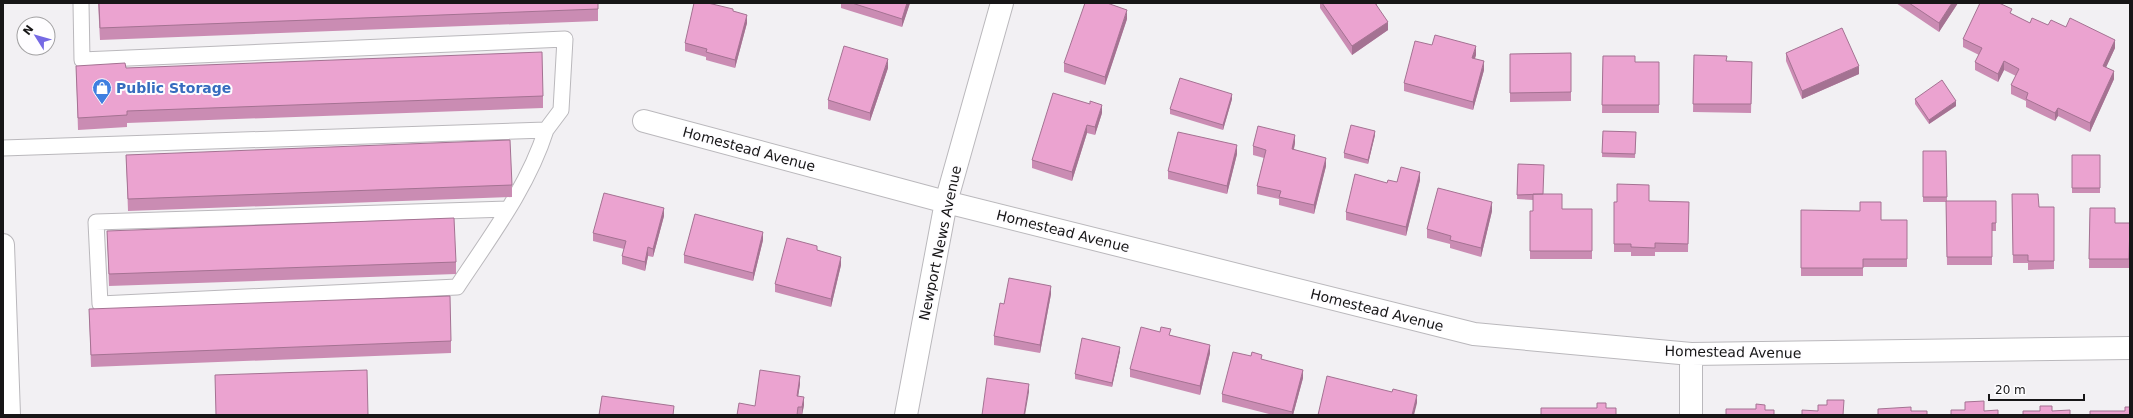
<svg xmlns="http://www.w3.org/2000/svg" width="2133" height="418" font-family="'DejaVu Sans',sans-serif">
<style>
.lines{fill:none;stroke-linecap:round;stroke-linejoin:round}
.service-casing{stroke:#bab8bc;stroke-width:17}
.minor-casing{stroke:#bab8bc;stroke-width:24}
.secondary-casing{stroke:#bab8bc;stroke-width:24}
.service{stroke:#fff;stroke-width:15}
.minor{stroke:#fff;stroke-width:22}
.secondary{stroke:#fff;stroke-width:22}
.wall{fill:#ca8cb3}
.shaded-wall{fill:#a47292}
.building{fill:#eba3d0;stroke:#a47292}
.labels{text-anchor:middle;stroke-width:4;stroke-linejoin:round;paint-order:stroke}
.shop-label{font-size:14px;font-weight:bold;fill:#366cbe;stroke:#fefdff;text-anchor:start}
.street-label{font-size:14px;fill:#171617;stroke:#fefdff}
</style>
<rect width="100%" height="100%" fill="#f2f0f3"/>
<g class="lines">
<g class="service-casing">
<path id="service" d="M81 3 82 60 565 39 561 110 546 130
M3 148 546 130C528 187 490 237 457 287L100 304 96 222 508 209"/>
</g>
<g class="minor-casing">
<path id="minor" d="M644 121 946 202 1474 334 1691 354 2130 348
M906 415 946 202 1002 3
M1691 415V354"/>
</g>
<g class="secondary-casing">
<path id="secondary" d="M3 245 9 415"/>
</g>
<use href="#service" class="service"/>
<use href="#minor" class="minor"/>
<use href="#secondary" class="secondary"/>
</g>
<path class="wall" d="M98 3H598V21L100 40Z
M841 3H910L902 27 841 8Z
M1320 3H1377V6L1388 30 1352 55 1320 8Z
M1896 3H1958L1939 32Z
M733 12 747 23 735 68 706 60V57L685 51V43Z
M2012 14 2030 23 2066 27 2115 48 2106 67 2114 79 2090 132 2058 116 2055 121 2026 107V101L2011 94V85L2016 76 2004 70 1998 82 1975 70V62L1979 55 1963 47V39Z
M1127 19 1105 85 1064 72V63Z
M1432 45 1476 55 1475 59 1484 70 1473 110 1404 91V83Z
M1571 53V101L1510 102V54Z
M1786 53 1859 74 1802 99 1786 61Z
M1694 55 1727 61 1752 70 1751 113 1693 112Z
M1603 56 1635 62H1659V113H1602Z
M76 66 126 68 543 96V108L127 123V127L78 130Z
M888 68 870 121 828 109V100Z
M1232 99 1223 130 1170 114V109Z
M1915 99 1956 106 1929 124 1915 104Z
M1102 113 1095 135 1087 133 1072 181 1032 168V160Z
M1603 131 1636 132 1635 158 1602 157Z
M1375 135 1368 164 1344 158V153Z
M1295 143 1294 149 1326 166 1314 214 1279 205V199L1257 194V186L1264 158 1253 155V146Z
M1923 151H1946L1947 201H1996V231H1992V265H1947L1946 202H1923Z
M1237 154 1227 194 1168 179V171Z
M126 155 512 185V197L128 211Z
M2072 155H2100V193H2072Z
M1518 164 1543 194 1562 209H1592V259H1530V211H1533V200L1517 199Z
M1420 180 1406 236 1346 220V212L1387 183Z
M2012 194 2039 207H2054V269L2028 270V263H2013Z
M1649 201 1689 202 1688 252H1655V256H1631V252H1614V202Z
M2090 208 2115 223H2130L2129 268H2089Z
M1801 210 1881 220H1907V267H1863V276H1801Z
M1492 211 1481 257 1450 248V244L1427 238V229Z
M664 216 653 257 648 256 645 271 622 264V256L624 249 593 241V233Z
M107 231 456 262V274L109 286Z
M763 240 753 281 684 263V255Z
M817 251 841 265 831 307 775 292V284Z
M1051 294 1040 353 994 345V336L1004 304Z
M89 309 451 341V353L91 367Z
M1171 335 1210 353 1200 395 1130 377V369Z
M1120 351 1112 387 1075 379V374Z
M1262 360 1303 378 1293 415H1273L1222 402V394Z
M800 384 798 396 804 405 802 415H737Z"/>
<path class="shaded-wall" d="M907 3H910L902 27V19Z
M1952 3H1958L1939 32V23Z
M1127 10V19L1105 85V77Z
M747 15V23L735 68V60Z
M1388 22V30L1352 55V46Z
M2115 40V48L2103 74V66Z
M1476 46V55L1472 66V58Z
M888 59V68L870 121V113Z
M1484 61V70L1473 110V102Z
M2004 61V70L1998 82V74Z
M1859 66V74L1802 99V91Z
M2114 71V79L2090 132V123Z
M1232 94V99L1223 130V125Z
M1956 101V106L1929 124V120Z
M1102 105V113L1095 135V127Z
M2058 108V116L2055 121V113Z
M1087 125V133L1072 181V172Z
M1375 131V135L1368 164V160Z
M1295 135V143L1292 157V149Z
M1237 145V154L1227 194V186Z
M1326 158V166L1314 214V205Z
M1420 172V180L1406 236V227Z
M1492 202V211L1481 257V248Z
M664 208V216L653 257V249Z
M763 232V240L753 281V273Z
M648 247V256L645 271V262Z
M841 257V265L831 307V299Z
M1051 286V294L1040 353V345Z
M1210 345V353L1200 395V386Z
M1120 347V351L1112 387V383Z
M1303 370V378L1293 415H1292V412Z
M800 376V384L797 404V396Z
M1029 384V392L1025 415H1024Z
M1417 395V403L1414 415H1412Z
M804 397V405L802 415V407Z"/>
<path class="building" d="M99 3H598V9L100 28Z
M694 3H708L733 9V11L747 15 735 60 706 52 707 49 685 43Z
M852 3H907L902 19Z
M1085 3H1107L1127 10 1105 77 1064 63Z
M1322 3H1375L1388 22 1352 46Z
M1909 3H1952L1939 23Z
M1980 3H1999L2012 9 2010 13 2030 23 2032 18 2048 25 2051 20 2066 27 2070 18 2115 40 2103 66 2114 71 2090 123 2058 108 2055 113 2026 99 2028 93 2011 85 2019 69 2004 61 1998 74 1975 62 1982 48 1963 39Z
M1842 28 1859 66 1802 91 1786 53Z
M1435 35 1476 46 1472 58 1484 61 1473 102 1404 83 1415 41 1432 45Z
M844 46 888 59 870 113 828 100Z
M542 52 543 96 127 111V115L78 118 76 66 125 63 126 68Z
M1571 53V92L1510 93V54Z
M1694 55 1727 56 1726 61 1752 62 1751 104H1693Z
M1603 56H1635V62H1659V105H1602Z
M1180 78 1232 94 1223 125 1170 109Z
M1942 80 1956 101 1929 120 1915 99Z
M1053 93 1090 104V101L1102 105 1095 127 1087 125 1072 172 1032 160Z
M1351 125 1375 131 1368 160 1344 153Z
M1258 126 1295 135 1292 149 1326 158 1314 205 1279 197 1281 191 1257 186 1266 150 1253 146Z
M1603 131 1636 132 1635 154 1602 153Z
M1178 132 1237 145 1227 186 1168 171Z
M510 140 512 185 128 199 126 155Z
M1923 151H1946L1947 197H1923Z
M2072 155H2100V188H2072Z
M1518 164 1544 165 1543 194 1517 195Z
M1401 167 1420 172 1406 227 1346 212 1355 174 1387 183 1388 180 1397 182Z
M1617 184 1649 185V201L1689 202 1688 244 1655 243V248L1631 247V244H1614V202H1617Z
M1438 188 1492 202 1481 248 1450 240 1451 236 1427 229Z
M604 193 664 208 653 249 648 247 645 262 622 256 626 241 593 233Z
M1533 194H1562V209H1592V251H1530V211H1533Z
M2012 194H2038L2039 207H2054V261H2028V255H2013Z
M1946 201H1996V223H1992V257H1947Z
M1860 202H1881V220H1907V259H1863V268H1801V210L1860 211Z
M2090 208H2115V223H2130L2129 259H2089Z
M695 214 763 232 753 273 684 255Z
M454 218 456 262 109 274 107 231Z
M787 238 817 246V250L841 257 831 299 775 284Z
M1009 278 1051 286 1040 345 994 336 1000 303 1004 304Z
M450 296 451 341 91 355 89 309Z
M1141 327 1160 332 1161 327 1171 329 1169 335 1210 345 1200 386 1130 369Z
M1082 338 1120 347 1112 383 1075 374Z
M1233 352 1251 356 1252 352 1262 355 1261 359 1303 370 1292 412 1222 394Z
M367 370 368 415H216L215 375Z
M760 370 800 376 797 396 804 397 802 407H798L797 415H737L739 403 755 406Z
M1327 376 1392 392 1393 389 1417 395 1412 415H1318Z
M987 378 1029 384 1024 415H982Z
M602 396 674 406 673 415H599Z
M1827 400H1844L1843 415H1802V410L1818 411V405H1827Z
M1984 401V411L1998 410V415H1951V410H1965V402Z
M1597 403H1606V408H1616V415H1541V408H1597Z
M1756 404 1765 405V410H1774V415H1726V409H1756Z
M2040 406H2052V411L2070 410V415H2023V411H2040Z
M1911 407V411H1927V415H1878V409Z
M2125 407H2130V415H2090V411H2125Z"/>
<defs>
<g id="shop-pin" transform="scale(1)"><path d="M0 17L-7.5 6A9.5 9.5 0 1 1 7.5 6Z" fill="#3f7fe0" stroke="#fefdff"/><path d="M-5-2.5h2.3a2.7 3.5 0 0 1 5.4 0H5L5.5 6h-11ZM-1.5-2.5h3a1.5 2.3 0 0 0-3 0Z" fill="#fff"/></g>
</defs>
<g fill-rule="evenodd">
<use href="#shop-pin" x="102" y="88"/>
</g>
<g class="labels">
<g class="shop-label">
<text x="116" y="93">Public Storage</text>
</g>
<g class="street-label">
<text transform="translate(749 149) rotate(15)" y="5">Homestead Avenue</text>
<text transform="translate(1063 231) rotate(14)" y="5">Homestead Avenue</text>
<text transform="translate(940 243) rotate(-78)" y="5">Newport News Avenue</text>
<text transform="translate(1377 310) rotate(14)" y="5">Homestead Avenue</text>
<text transform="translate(1733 352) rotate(1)" y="5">Homestead Avenue</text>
</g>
</g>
<rect width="2133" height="418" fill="none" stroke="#171617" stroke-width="8"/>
<g transform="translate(36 36) rotate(307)"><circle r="19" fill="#fefdff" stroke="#a2a1a2"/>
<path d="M0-3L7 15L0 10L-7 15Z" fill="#7569e4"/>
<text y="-6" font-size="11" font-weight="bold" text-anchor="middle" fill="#171617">N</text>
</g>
<path d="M1989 394v6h95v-6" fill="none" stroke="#171617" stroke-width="2"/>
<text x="1995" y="394" font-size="12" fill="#171617" stroke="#fefdff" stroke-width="3" paint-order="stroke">20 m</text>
</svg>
